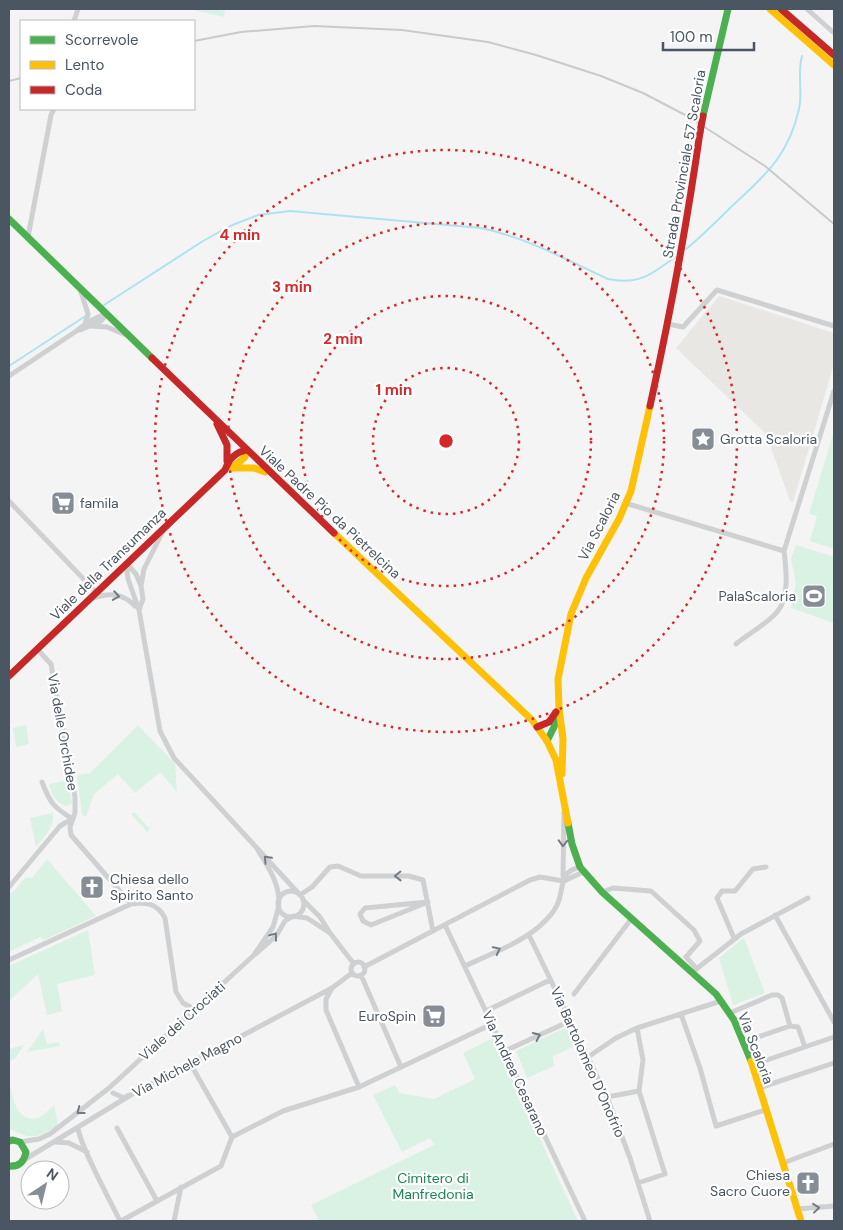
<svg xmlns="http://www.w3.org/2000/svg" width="843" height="1230" font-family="'DM Sans',sans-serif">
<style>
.commercial{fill:#e8e7e3}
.green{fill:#d9f2e3}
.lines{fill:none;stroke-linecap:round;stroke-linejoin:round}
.stream{stroke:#aee2f0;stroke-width:2}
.street{stroke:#ced0d2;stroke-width:5}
.fast{stroke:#4caf50;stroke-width:7}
.slow{stroke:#ffc107;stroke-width:7}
.jam{stroke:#c62828;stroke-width:7}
.rail{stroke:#c9cacc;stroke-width:2}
.jam-bridge{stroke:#c62828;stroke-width:7}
.oneway{stroke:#727b83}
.ring{fill:none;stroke:#d62828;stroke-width:2.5;stroke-dasharray:2.5 5}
.labels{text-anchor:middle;stroke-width:4.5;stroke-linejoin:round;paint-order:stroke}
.street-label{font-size:14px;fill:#4a5661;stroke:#fff}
.poi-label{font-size:14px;fill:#4a5661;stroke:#fff;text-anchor:start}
.park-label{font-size:14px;fill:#17864f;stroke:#fff}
.centre{fill:#d62828;stroke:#fff;stroke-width:2.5}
.ring-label{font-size:15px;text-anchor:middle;font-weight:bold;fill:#d62828;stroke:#fff;stroke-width:4.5;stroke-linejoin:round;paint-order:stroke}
</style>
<rect width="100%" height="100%" fill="#f4f4f4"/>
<path class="commercial" d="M719 296 834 333V364L793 502 790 501 766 434 676 348Z"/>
<path class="green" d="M190 9H225L224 17Z
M834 431V549L810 541 817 516 809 514Z
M796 545 834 557V623L791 608 796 583 791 559Z
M26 725 29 744 16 747 13 728Z
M138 725 175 764 177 792 160 772 135 793 118 774 94 794 86 817 82 815 77 775 90 773Z
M68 780 72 803 67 806C55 803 52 795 49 784Z
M134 812 150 829 147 832 131 814Z
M53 813C54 828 45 836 36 847L30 818Z
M47 859 96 916 44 940 40 937 9 952V894L13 892 26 877 32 878Z
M88 930 95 975 57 984 62 1011 47 1015 38 974 9 1001V966Z
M744 938 765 993 733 1005 719 958Z
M569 1026 577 1045 553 1056 554 1066 527 1078 516 1051Z
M43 1029 47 1044 59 1042 60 1046 27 1052Z
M493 1038 578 1221H319L311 1205 434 1145 430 1138 402 1152 373 1095 395 1085 399 1093 434 1099 475 1079 463 1053Z
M24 1045 15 1059 9 1061V1049Z
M9 1081C12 1094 16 1124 38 1118 43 1116 50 1109 54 1105L58 1125C39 1139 29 1140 9 1128Z"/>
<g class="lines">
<path class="stream" d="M686 249C701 237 715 223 728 210 763 177 788 158 799 109 803 92 797 73 802 56
M104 305 203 241 230 226 258 215 290 211 481 228C525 237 567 260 608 279 639 285 651 275 675 257
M9 366 84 317"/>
<path class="street" d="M807 9 834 33
M74 21 78 9
M28 237 51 115 54 109
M80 289 88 314 85 324
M668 324 683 327 717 290 834 326
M90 326 107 327 126 335
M80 330 101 321 106 315
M9 376 75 332C85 324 94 317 107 314
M9 501 96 592
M625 503 784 551 834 391
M126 564 128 579 139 610 160 731 174 758 256 847
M127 564 136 574 141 586
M91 599C107 593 122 592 135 606
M139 610 143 599 141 586 144 569 163 531
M736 644C748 634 767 624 777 612 790 598 786 568 784 551
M37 649 51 664 75 797V813L70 827 71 835 131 904
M42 782C50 803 54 808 73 819
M563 876 564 812
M564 881 583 872
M9 887 60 826 72 819
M278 904a13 13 0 1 1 26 0a13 13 0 1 1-26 0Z
M602 892 613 888 651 891 694 930 700 941 686 957 697 969
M279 902C279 881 266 864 256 847L300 895 312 887 330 867 338 866 361 876H409L423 880 433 931
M428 902 371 925 363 921 360 914 365 908Z
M279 906 273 927 254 955 276 936 285 921 293 916 307 918 330 933 320 917 303 900
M775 915 834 1022
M445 925 585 1221
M330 933 354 964
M529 935 607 1097 630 1158 650 1221
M734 938 717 898 722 891H735L753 869 766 867
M9 960 131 904C146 902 157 903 165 918L176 992 183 1003 194 1009
M351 969a7 7 0 1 1 14 0a7 7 0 1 1-14 0Z
M465 966C490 954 527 941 546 920 551 915 557 907 559 900 564 884 560 872 580 867
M364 967 530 880 540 877 563 881
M695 970 741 934 808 898
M361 975 401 1067
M332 988 326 999V1010L359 1087
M574 994 632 918
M486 1011 550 980
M730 1013 772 995H778L782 998 790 1026 798 1027 805 1047
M681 1014 700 1068 716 1126 765 1110
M637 1028 643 1060 639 1091 665 1174 638 1183
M743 1042 790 1026
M505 1051 570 1021
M588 1057 616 1038 637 1028 721 1001
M764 1061 834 1037
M759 1088 834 1063
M113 1093 124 1098 127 1096
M607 1097 639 1091
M78 1127C78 1142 112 1204 120 1221
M117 1128 157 1201
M232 1137 283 1111 359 1087 492 1024
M20 1142 39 1139 50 1134 109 1088 254 955
M55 1142 69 1143 87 1152
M24 1160 134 1093 332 988 352 973
M783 1163 834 1144
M798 1209 834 1206
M121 1221 221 1166 232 1137 190 1063
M174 1221 181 1187"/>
<path class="fast" d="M703 116 728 9
M9 219 152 358
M547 741 554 727 558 713
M568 823 572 844 580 867 602 892 716 994 734 1020 751 1061
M9 1141 13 1140 20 1142 26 1152C24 1162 19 1167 9 1166"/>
<path class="slow" d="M770 9 834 65
M232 468 245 457 247 450
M234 468H254L265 472
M334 533 532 720 547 741 556 760 568 823
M562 774 563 739 559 708 558 679 571 614 586 578 619 519 631 491 650 406
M751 1061 801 1221"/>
<path class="jam" d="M781 9 834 55
M152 358 334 533
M650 406C670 315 687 224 700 132
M217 424 227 445V461
M9 676 225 470C229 459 235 452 247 450
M537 727 549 722 556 712"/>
<path class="rail" d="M194 41 241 32 314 26 402 30 488 42 536 55 601 76 643 93 689 117 765 166 834 224
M9 81 21 78"/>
<path class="jam-bridge" d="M700 132 703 116"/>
</g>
<defs><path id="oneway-chevron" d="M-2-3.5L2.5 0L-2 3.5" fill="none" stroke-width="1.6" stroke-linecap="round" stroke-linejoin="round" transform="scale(1.25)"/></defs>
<g class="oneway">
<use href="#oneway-chevron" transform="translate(116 596) rotate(9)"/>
<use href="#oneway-chevron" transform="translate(563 843) rotate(92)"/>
<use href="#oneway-chevron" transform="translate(267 859) rotate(-133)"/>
<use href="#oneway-chevron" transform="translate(398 876) rotate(179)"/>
<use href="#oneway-chevron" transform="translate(274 936) rotate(-53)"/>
<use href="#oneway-chevron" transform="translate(497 950) rotate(-26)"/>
<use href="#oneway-chevron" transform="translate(537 1036) rotate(-25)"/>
<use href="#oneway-chevron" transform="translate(80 1111) rotate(142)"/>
<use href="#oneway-chevron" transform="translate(816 1208) rotate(-6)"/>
</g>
<g class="ring">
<circle cx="446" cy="441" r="73"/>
<circle cx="446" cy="441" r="145"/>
<circle cx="446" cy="441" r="218"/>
<circle cx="446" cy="441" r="291"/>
</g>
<defs>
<g id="sight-square" transform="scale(1.25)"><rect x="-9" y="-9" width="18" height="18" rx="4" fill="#868d94" stroke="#fff"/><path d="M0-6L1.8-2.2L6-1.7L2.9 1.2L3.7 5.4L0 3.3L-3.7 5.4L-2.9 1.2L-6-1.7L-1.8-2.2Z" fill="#fff"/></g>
<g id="supermarket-square" transform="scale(1.25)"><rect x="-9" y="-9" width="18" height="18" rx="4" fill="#868d94" stroke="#fff"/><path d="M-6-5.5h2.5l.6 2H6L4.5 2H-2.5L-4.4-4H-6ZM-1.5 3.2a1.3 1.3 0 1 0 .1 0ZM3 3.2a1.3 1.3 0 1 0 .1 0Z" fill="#fff"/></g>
<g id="stadium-square" transform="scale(1.25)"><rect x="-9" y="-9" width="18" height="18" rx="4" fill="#868d94" stroke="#fff"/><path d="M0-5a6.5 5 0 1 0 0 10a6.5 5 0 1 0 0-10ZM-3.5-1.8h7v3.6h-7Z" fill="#fff"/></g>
<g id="church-square" transform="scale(1.25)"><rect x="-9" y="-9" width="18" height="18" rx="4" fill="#868d94" stroke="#fff"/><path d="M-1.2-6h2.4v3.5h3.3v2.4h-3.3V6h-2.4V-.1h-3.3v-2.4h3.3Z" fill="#fff"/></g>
</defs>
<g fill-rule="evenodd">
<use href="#sight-square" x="703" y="439"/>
<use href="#supermarket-square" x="63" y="503"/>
<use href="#stadium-square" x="814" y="596"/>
<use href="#church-square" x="92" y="887"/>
<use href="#supermarket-square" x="434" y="1016"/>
<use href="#church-square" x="808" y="1183"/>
</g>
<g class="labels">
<g class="street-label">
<text transform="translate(684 164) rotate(-80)" y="5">Strada Provinciale 57 Scaloria</text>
<text transform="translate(330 512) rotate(43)" y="5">Viale Padre Pio da Pietrelcina</text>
<text transform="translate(599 526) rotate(-63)" y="5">Via Scaloria</text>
<text transform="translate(108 564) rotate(-44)" y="5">Viale della Transumanza</text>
<text transform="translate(63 732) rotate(80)" y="5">Via delle Orchidee</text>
<text transform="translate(182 1021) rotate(-42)" y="5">Viale dei Crociati</text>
<text transform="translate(756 1048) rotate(69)" y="5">Via Scaloria</text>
<text transform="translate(588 1062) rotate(66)" y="5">Via Bartolomeo D'Onofrio</text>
<text transform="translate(187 1065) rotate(-28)" y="5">Via Michele Magno</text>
<text transform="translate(515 1073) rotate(65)" y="5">Via Andrea Cesarano</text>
</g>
<g class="poi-label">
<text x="720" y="444">Grotta Scaloria</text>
<text x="80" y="508">famila</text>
<text x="796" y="601" text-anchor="end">PalaScaloria</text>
<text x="110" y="884">Chiesa dello<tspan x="110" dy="16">Spirito Santo</tspan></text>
<text x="416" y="1021" text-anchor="end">EuroSpin</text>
<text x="790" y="1180" text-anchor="end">Chiesa<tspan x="790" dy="16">Sacro Cuore</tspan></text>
</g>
<g class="park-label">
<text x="433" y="1183">Cimitero di<tspan x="433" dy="16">Manfredonia</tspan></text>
</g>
</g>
<circle cx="446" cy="441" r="8" class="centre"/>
<g class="ring-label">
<text x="240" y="240">4 min</text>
<text x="292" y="292">3 min</text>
<text x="343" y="344">2 min</text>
<text x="394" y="395">1 min</text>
</g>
<rect width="843" height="1230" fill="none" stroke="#4a5661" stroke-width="20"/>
<rect x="20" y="20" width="175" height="90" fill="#ffffff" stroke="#b7bbc0"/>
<rect x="30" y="36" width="25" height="8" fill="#4caf50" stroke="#b7bbc0"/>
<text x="65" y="45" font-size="15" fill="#4a5661">Scorrevole</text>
<rect x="30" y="61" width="25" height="8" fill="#ffc107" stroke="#b7bbc0"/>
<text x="65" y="70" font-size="15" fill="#4a5661">Lento</text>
<rect x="30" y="86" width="25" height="8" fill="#c62828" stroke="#b7bbc0"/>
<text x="65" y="95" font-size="15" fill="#4a5661">Coda</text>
<g transform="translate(45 1185) rotate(35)"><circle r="24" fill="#ffffff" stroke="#b7bbc0"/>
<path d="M0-4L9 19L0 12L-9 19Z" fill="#868d94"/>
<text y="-8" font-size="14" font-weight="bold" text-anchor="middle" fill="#4a5661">N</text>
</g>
<path d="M663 42v8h91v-8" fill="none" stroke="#4a5661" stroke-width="2.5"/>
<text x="670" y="42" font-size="15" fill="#4a5661" stroke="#ffffff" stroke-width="4" paint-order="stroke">100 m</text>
</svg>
